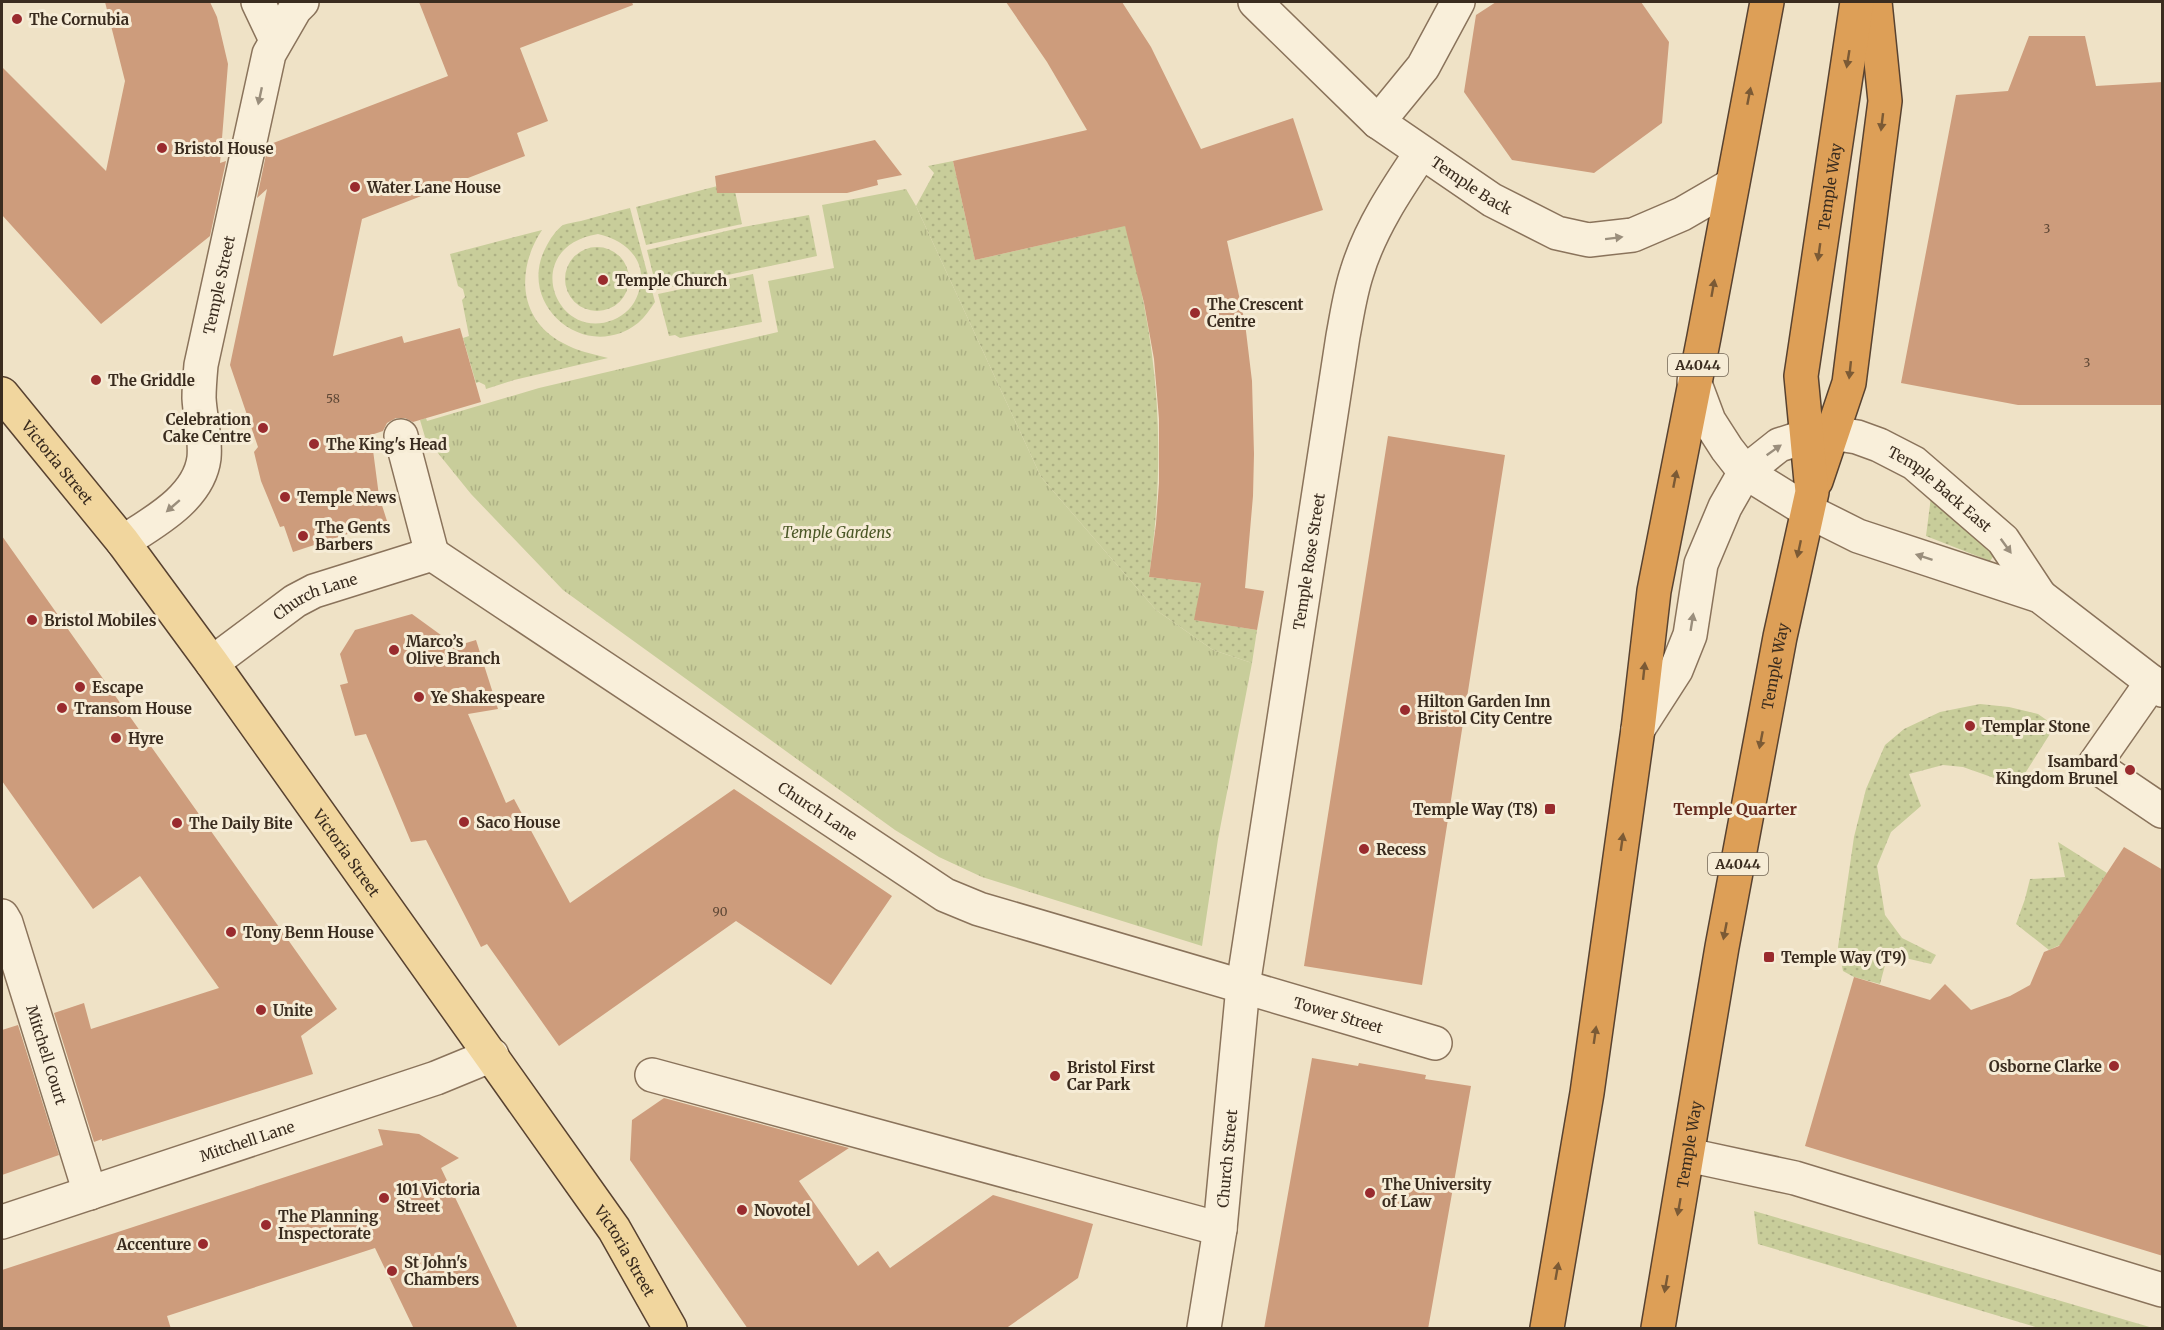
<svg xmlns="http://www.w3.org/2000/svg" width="2164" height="1330" viewBox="0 0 2164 1330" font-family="Merriweather,serif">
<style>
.grass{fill:url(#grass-dots);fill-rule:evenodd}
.park{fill:url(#park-tufts)}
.building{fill:#cd9c7c}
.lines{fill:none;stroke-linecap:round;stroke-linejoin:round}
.minor-casing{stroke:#8a735b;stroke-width:36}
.major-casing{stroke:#584230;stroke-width:36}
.highway-casing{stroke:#584230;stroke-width:36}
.minor{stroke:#f9efda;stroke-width:33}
.major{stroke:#f1d69e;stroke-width:33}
.highway{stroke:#dd9f57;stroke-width:33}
.oneway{fill:#7b5a35}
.oneway2{fill:#9a8e7c}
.poi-dot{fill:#992b2e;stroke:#f6ecd6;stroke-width:2}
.labels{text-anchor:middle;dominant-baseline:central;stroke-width:6;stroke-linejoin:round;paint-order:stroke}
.number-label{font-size:12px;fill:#5f4836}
.shield{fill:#f6ecd6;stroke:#726656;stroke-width:1.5}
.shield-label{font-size:14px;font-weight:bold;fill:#3a2c1f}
.poi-label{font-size:15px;font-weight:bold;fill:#3a2c1f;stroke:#f6ecd6;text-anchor:start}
.street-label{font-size:15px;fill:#3a2c1f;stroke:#f6ecd6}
.park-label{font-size:15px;font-style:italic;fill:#4b5726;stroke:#f6ecd6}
.neighbourhood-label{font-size:16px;font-weight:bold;fill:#672c1f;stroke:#f6ecd6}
</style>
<defs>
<pattern id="grass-dots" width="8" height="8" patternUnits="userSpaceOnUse" patternTransform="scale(1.5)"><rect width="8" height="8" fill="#c8cd9a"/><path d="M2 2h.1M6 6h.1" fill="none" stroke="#adb084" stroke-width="1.8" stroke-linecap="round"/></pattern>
<pattern id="park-tufts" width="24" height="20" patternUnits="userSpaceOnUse" patternTransform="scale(1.5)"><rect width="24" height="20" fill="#c8cd9a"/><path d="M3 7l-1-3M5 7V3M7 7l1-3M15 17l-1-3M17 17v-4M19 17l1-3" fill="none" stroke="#adb084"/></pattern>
</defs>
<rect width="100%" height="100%" fill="#efe2c6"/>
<path class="grass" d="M953 161 975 260 1115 228 1124 221C1159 346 1167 448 1149 577L1201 583 1195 620 1257 630 1252 663 1213 650 1156 610 1041 477 916 206 934 173 928 166Z
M733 182 742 224 646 245 636 207Z
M630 208 655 302C650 309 645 317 638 323 586 364 515 305 546 247 550 239 556 230 563 225 568 223 576 222 581 221 598 216 614 212 630 208ZM598 234C627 240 650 263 638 294 634 306 625 315 613 320 555 343 519 247 598 234Z
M809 215 817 256 657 290 647 250 743 227Z
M542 230C516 269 518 320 563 343 577 351 592 354 608 358L514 380 486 389 485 385 479 382 476 383 463 338 469 336 462 300 465 297 463 289 458 286 450 254Z
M565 279a32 32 0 1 1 64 0a32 32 0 1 1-64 0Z
M753 274 762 322 680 338 675 335 669 336 658 294Z
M1931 497 1995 554 1990 561 1926 536Z
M1980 704 2009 707 2038 714 2055 726 2017 786 1963 767 1943 765 1909 774 1921 806 1891 832 1877 866 1885 915 1902 938 1936 955 1931 964 1888 954 1880 984 1854 977 1843 971 1838 947 1854 837 1866 789 1885 745 1904 729 1940 712Z
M2058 842 2107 873 2060 945 2049 950 2016 924 2025 899 2030 879 2065 877Z
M1754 1211 2153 1328H2039L1758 1244Z"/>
<path class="park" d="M906 189 916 206 1041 477 1156 610 1213 650 1252 663 1218 839 1202 946 982 877 939 857 895 830 563 590 471 494 425 437 420 420 426 418 427 421 539 388 778 332 768 281 834 268 822 205Z"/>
<path class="building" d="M105 2H210L217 17 228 64 220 163 226 161 210 236 101 324 2 215V67L106 171 125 81Z
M419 2H632L633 5 520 48 548 121 517 133 525 156 362 219 333 356 402 336 404 343 460 328 481 402 413 422 405 418H396L387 423 383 431 371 435 379 496 387 521 293 552 284 526 280 527 261 481 254 452 258 447 230 365 267 189 257 198 268 145 448 76Z
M1006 2H1122L1151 47 1201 149 1293 118 1323 210 1227 241 1245 323 1252 381 1254 454 1253 496 1245 588 1264 591 1257 630 1194 620 1201 583 1149 577 1156 524 1159 483V419L1154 359 1144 303 1125 226 975 260 953 161 1087 130 1047 62Z
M1496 2H1641L1669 42 1662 123 1594 173 1512 160 1464 92 1476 15Z
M2029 36H2085L2096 86 2163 82V405H2018L1901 383 1956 95 2008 91Z
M875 140 902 175 877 180 878 185 847 193H717L715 176Z
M1388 436 1505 455 1422 985 1304 966Z
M2 536 337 1009 301 1036 313 1074 102 1141V1139L94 1142 54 1013 84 1003 91 1029 219 988 140 876 93 909 2 781Z
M412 614 456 646 476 640 498 709 468 714 506 803 514 799 570 903 734 789 892 896 831 985 736 921 559 1046 487 944 481 947 426 840 411 842 366 734 355 736 340 685 348 683 340 654 355 630Z
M2124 847 2163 870V1256L1805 1146 1854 977 1930 1000 1945 984 1971 1010 2010 996 2030 985 2044 952 2059 946Z
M18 1025 59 1155 2 1175V1030Z
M1312 1058 1358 1066 1359 1063 1426 1075 1425 1079 1471 1086 1428 1329H1264Z
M664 1098 849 1148 799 1181 858 1266 878 1251 890 1268 993 1195 1093 1224 1078 1278 1005 1329H748L630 1160 632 1120Z
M378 1129 419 1134 459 1158 441 1168 518 1329H414L375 1248 167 1316 171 1329H2V1270L383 1145Z"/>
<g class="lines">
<defs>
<g id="minor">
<path d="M258 2 276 40"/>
<path id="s1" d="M1255 2 1378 122 1492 200 1557 233 1589 240 1633 235 1682 214 1732 185"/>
<path d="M1378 122 1423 67 1458 2"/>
<path d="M1694 381 1709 421 1727 449 1745 472 1808 511 1858 536 2040 596 2162 690"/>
<path d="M401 436 432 554"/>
<path id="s2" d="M123 542C154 522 199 498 204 458 206 437 200 418 199 398 199 387 200 376 201 365L269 54 295 9 302 2"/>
<path id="s3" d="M212 663 295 601 314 591 432 554 945 895 979 909 1435 1043"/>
<path d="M2152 682 2094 765 2162 811"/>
<path id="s4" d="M1638 729 1676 670 1690 635 1701 564 1725 507 1745 472 1779 445 1807 436 1832 433 1857 437 1879 445 1914 463 2003 540 2040 596"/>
<path id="s5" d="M2 916 6 923 90 1193"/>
<path d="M652 1075 1220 1229"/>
<path d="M1688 1155 1795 1178 2162 1290"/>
<path id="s6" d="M2 1222 436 1078 492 1055"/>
<path id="s7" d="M1204 1328 1220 1229 1243 986 1343 336C1347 315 1350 293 1357 272 1370 229 1396 190 1421 153"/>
</g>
<g id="major">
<path id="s8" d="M2 394 123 542 212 663 614 1229 670 1328"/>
</g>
<g id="highway">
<path d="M1816 481 1849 383 1874 186 1885 101 1875 2"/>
<path d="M1547 1328 1587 1093 1638 729 1654 591 1704 337 1767 2"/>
<path id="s9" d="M1658 1328 1722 947 1780 637 1812 492 1801 376 1857 2"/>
</g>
</defs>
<use href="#minor" class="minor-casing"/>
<use href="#major" class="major-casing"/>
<use href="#highway" class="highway-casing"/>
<use href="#minor" class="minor"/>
<use href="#major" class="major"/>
<use href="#highway" class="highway"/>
</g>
<defs><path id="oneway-solid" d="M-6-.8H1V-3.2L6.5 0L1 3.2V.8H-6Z" transform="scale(1.5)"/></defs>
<g class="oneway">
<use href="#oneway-solid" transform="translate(1848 59) rotate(99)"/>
<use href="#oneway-solid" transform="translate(1749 96) rotate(-79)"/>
<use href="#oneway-solid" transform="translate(1882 122) rotate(97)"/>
<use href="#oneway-solid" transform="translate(1819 252) rotate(98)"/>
<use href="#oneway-solid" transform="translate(1713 288) rotate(-80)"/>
<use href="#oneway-solid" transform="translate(1850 370) rotate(96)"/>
<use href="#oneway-solid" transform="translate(1675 479) rotate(-79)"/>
<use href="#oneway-solid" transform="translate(1799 549) rotate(102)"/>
<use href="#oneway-solid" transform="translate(1644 671) rotate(-84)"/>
<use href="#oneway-solid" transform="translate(1761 740) rotate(101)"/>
<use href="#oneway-solid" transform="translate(1622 842) rotate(-82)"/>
<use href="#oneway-solid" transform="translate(1725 931) rotate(101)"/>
<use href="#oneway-solid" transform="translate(1595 1035) rotate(-82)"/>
<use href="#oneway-solid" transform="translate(1679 1207) rotate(100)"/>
<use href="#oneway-solid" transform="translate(1557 1271) rotate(-80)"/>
<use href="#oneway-solid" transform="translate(1666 1284) rotate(100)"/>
</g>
<g class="oneway2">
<use href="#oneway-solid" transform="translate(260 96) rotate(102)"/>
<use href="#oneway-solid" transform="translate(1614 238) rotate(-7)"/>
<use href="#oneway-solid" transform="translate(1774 450) rotate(-35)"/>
<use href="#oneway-solid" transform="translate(173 506) rotate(139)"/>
<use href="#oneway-solid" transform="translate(2006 546) rotate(54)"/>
<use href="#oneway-solid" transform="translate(1924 557) rotate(-162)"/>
<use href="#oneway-solid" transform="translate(1692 622) rotate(-81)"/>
</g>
<g class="poi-dot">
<circle cx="17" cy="19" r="6"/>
<circle cx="162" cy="148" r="6"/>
<circle cx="355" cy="187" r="6"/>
<circle cx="603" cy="280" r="6"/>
<circle cx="1195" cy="313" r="6"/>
<circle cx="96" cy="380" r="6"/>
<circle cx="263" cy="428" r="6"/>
<circle cx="314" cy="444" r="6"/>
<circle cx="285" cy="497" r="6"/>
<circle cx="303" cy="536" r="6"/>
<circle cx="32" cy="620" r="6"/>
<circle cx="394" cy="650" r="6"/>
<circle cx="80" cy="687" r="6"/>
<circle cx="419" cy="697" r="6"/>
<circle cx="62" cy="708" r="6"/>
<circle cx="1405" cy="710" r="6"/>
<circle cx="1970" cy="726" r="6"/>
<circle cx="116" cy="738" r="6"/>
<circle cx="2130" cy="770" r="6"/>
<rect x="1544" y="803" width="12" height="12" rx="3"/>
<circle cx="464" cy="822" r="6"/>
<circle cx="177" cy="823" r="6"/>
<circle cx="1364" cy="849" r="6"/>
<circle cx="231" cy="932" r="6"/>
<rect x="1763" y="951" width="12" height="12" rx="3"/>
<circle cx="261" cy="1010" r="6"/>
<circle cx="2114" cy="1066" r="6"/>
<circle cx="1055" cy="1076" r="6"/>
<circle cx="1370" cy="1193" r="6"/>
<circle cx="384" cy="1198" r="6"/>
<circle cx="742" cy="1210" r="6"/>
<circle cx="266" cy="1225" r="6"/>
<circle cx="203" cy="1244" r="6"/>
<circle cx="392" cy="1271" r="6"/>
</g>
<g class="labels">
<g class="number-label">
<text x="2047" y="228">3</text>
<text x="2087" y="362">3</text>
<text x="333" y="398">58</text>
<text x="720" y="911">90</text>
</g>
<g class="shield">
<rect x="1668" y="354" width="60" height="22" rx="4.5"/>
<rect x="1708" y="853" width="60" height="22" rx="4.5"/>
</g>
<g class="shield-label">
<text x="1698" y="365">A4044</text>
<text x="1738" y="864">A4044</text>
</g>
<g class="poi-label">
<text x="29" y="19">The Cornubia</text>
<text x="174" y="148">Bristol House</text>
<text x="367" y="187">Water Lane House</text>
<text x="615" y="280">Temple Church</text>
<text x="1207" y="304">The Crescent<tspan x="1207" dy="17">Centre</tspan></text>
<text x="108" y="380">The Griddle</text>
<text x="251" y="419" text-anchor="end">Celebration<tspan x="251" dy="17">Cake Centre</tspan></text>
<text x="326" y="444">The King's Head</text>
<text x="297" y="497">Temple News</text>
<text x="315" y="527">The Gents<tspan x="315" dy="17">Barbers</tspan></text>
<text x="44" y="620">Bristol Mobiles</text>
<text x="406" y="641">Marco’s<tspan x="406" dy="17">Olive Branch</tspan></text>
<text x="92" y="687">Escape</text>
<text x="431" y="697">Ye Shakespeare</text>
<text x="1417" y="701">Hilton Garden Inn<tspan x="1417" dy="17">Bristol City Centre</tspan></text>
<text x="74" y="708">Transom House</text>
<text x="1982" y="726">Templar Stone</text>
<text x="128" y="738">Hyre</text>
<text x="2118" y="761" text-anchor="end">Isambard<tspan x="2118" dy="17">Kingdom Brunel</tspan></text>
<text x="1538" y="809" text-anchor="end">Temple Way (T8)</text>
<text x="476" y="822">Saco House</text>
<text x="189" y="823">The Daily Bite</text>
<text x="1376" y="849">Recess</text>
<text x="243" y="932">Tony Benn House</text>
<text x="1781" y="957">Temple Way (T9)</text>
<text x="273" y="1010">Unite</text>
<text x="2102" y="1066" text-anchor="end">Osborne Clarke</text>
<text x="1067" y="1067">Bristol First<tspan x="1067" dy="17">Car Park</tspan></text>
<text x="1382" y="1184">The University<tspan x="1382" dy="17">of Law</tspan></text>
<text x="396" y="1189">101 Victoria<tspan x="396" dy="17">Street</tspan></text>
<text x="754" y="1210">Novotel</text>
<text x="278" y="1216">The Planning<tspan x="278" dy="17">Inspectorate</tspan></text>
<text x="191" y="1244" text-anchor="end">Accenture</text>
<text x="404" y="1262">St John's<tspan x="404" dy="17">Chambers</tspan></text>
</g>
<g class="street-label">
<text stroke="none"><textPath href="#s1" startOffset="285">Temple Back</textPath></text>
<text stroke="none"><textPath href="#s9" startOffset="1158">Temple Way</textPath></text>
<text stroke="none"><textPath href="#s2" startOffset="296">Temple Street</textPath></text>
<text stroke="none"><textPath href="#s8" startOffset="88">Victoria Street</textPath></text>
<text stroke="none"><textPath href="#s4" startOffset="504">Temple Back East</textPath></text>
<text stroke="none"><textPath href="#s7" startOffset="774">Temple Rose Street</textPath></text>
<text stroke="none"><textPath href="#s3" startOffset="124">Church Lane</textPath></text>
<text stroke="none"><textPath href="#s9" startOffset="672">Temple Way</textPath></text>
<text stroke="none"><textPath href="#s3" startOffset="712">Church Lane</textPath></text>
<text stroke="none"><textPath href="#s8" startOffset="574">Victoria Street</textPath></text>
<text stroke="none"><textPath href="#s3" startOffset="1276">Tower Street</textPath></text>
<text stroke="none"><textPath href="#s5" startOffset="146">Mitchell Court</textPath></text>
<text stroke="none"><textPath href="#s6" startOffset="258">Mitchell Lane</textPath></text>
<text stroke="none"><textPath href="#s9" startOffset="186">Temple Way</textPath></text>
<text stroke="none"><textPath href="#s7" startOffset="171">Church Street</textPath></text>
<text stroke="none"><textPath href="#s8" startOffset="1060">Victoria Street</textPath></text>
</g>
<g class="park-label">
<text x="837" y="532">Temple Gardens</text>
</g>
<g class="neighbourhood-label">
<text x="1735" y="809">Temple Quarter</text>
</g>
</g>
<rect width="2164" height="1330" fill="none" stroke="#3a2c1f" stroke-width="6"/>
</svg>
